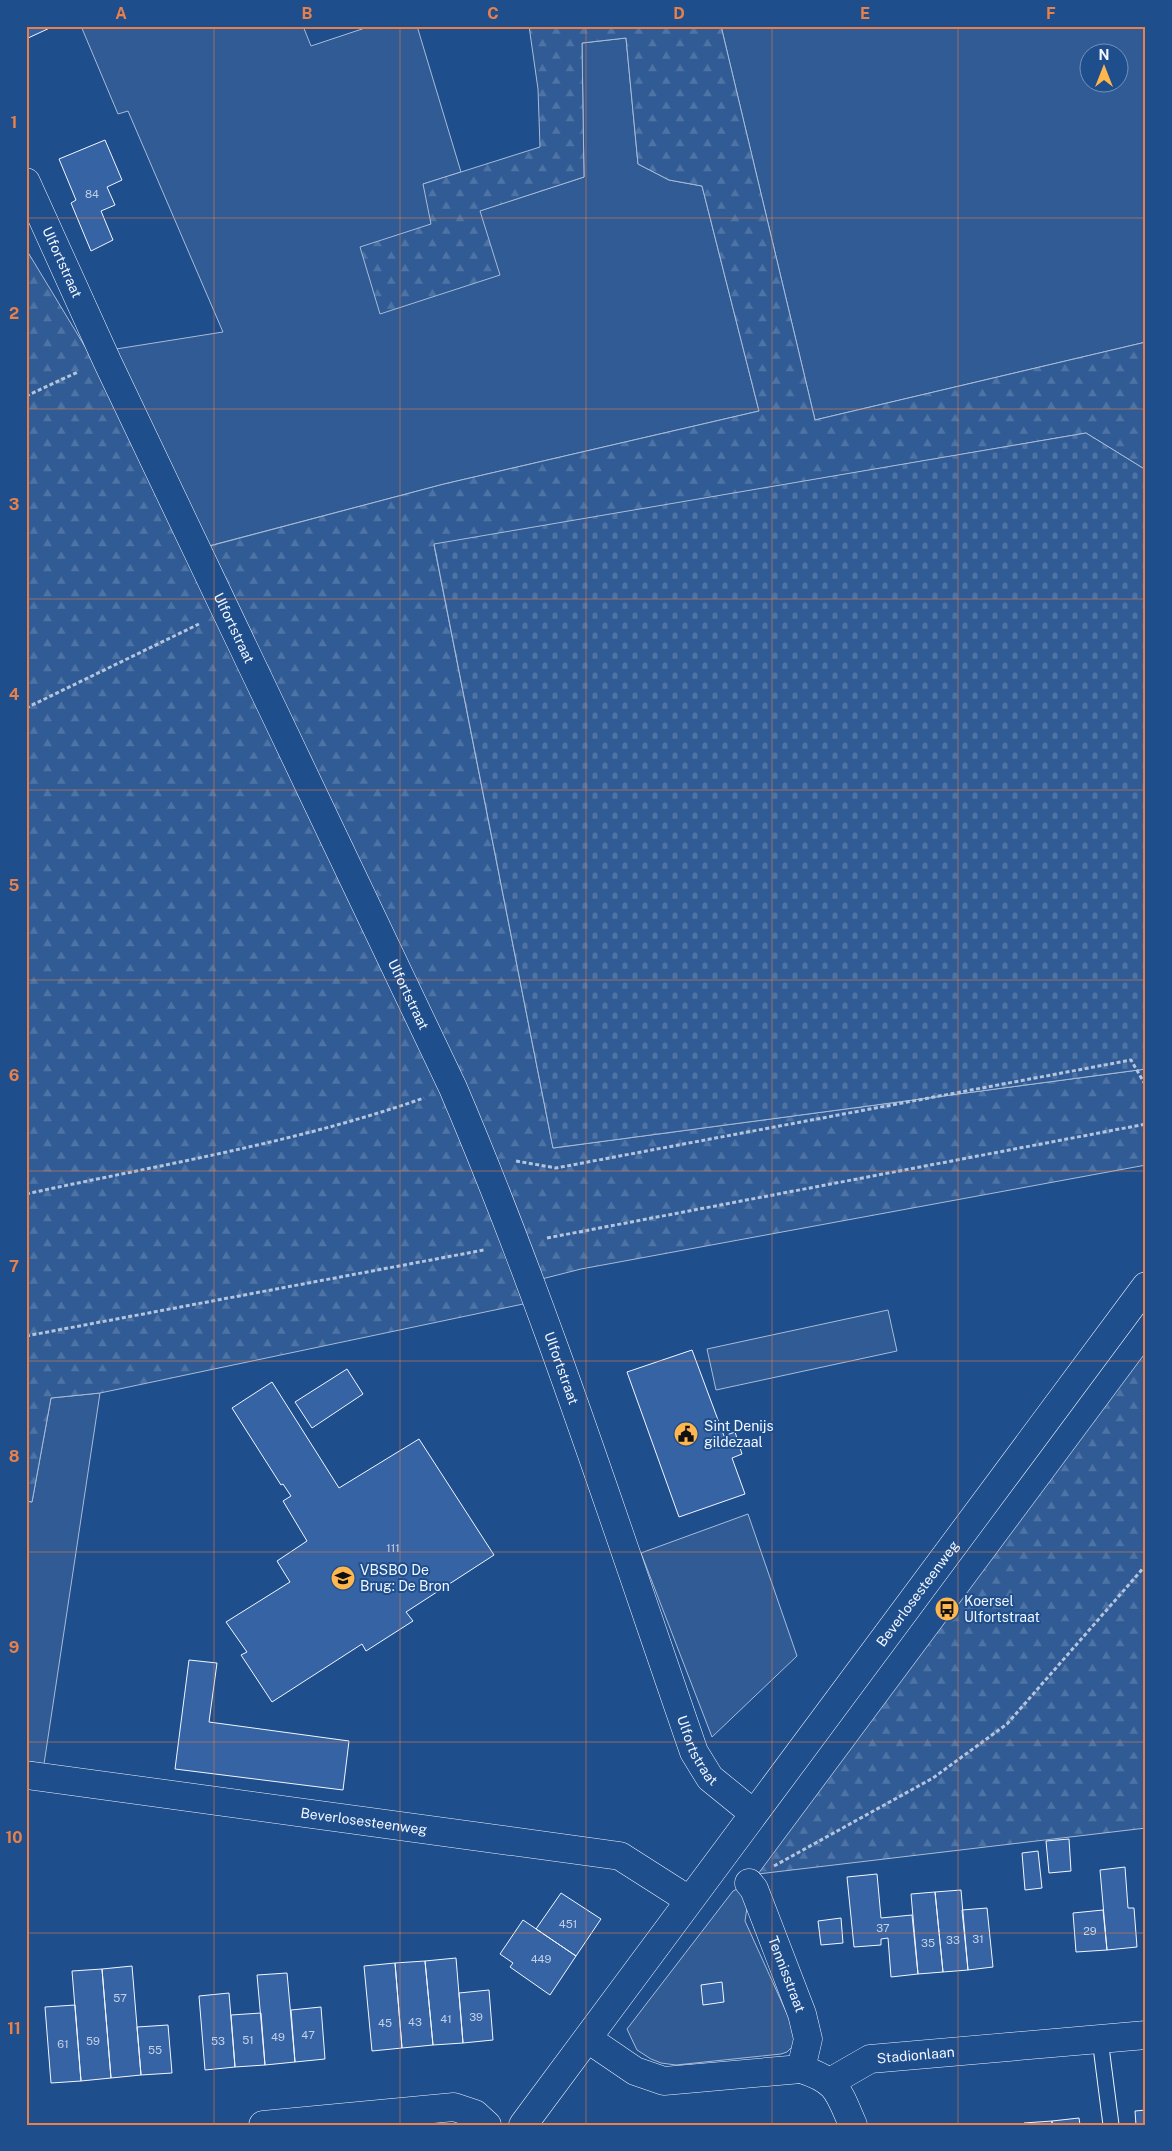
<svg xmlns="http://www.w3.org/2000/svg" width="1172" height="2151" viewBox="0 0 1172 2151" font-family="'Public Sans',sans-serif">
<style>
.built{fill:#305b95;stroke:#a8bbd7;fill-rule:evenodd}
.forest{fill:url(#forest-firs);stroke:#a8bbd7}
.cemetery{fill:url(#cemetery-stones);stroke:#a8bbd7}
.building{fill:#3563a3;stroke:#f2f6ff}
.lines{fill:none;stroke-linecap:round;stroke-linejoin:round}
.lane-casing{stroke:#f2f6ff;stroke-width:17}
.street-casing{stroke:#f2f6ff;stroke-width:29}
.secondary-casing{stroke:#f2f6ff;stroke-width:29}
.path{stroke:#b3c4dc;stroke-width:3;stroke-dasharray:4 2.5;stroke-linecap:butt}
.lane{stroke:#1f4e8c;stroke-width:15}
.street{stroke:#1f4e8c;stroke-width:28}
.secondary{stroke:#1f4e8c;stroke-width:28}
.grid{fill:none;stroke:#ea8049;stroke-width:1;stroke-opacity:0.55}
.labels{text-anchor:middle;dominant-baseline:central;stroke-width:4;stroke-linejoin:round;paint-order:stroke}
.number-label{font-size:11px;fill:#c3d1e8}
.street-label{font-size:14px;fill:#f2f6ff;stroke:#1f4e8c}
.poi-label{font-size:14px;fill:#f2f6ff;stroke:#1f4e8c;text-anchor:start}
.neatline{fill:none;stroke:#ea8049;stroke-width:2}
.grid-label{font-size:16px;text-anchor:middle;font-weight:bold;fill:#ea8049}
</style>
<defs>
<pattern id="forest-firs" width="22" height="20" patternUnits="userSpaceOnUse" patternTransform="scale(1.25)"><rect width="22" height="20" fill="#305b95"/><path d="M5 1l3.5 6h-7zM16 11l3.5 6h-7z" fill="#4e73a5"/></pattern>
<pattern id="cemetery-stones" width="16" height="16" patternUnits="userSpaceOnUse" patternTransform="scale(1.25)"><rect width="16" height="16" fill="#305b95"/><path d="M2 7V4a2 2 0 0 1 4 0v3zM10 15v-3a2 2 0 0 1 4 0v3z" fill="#4e73a5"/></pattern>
</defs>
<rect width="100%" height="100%" fill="#1f4e8c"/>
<path class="built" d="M81 26H303L311 46 371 26H417L461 172 423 184 479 211 584 177 582 43 626 38 638 164 669 180 702 186 759 411 444 484 205 547 116 349 223 332 128 111 118 114Z
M721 26H1146V342L815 420ZM1090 52H1120V82H1090Z
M888 1310 897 1351 716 1390 707 1349Z
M100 1393 44 1764 26 1761V1501L32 1502 51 1398Z
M748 1514 797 1656 712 1737 641 1553Z
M741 1887 749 1894 745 1921 793 2027 795 2033 793 2046 787 2052 781 2054 676 2065 661 2063 651 2059 637 2050 627 2029 733 1891Z"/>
<path class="forest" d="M529 26H721L815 420 1146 342V470L1086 433 434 545 553 1148 1146 1069V1165L581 1269 522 1284 528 1303 100 1393 51 1398 32 1502 26 1501V249L206 547 444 484 759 411 702 186 669 180 638 164 626 38 582 43 584 177 480 211 500 275 380 314 360 247 431 224 423 184 540 147 538 89Z
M1146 1352V1828L758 1874Z"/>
<path class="cemetery" d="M1086 433 1146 470V1069L553 1148 434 544Z"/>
<path class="building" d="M26 26H54L26 39Z
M105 140 122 180 107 187 115 205 101 211 113 240 91 251 71 203 76 200 59 159Z
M692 1350 724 1436 735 1432 742 1454 732 1458 745 1494 679 1517 627 1372Z
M347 1369 363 1394 312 1428 295 1402Z
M272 1382 339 1488 419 1439 494 1555 406 1612 413 1621 366 1651 362 1644 272 1702 241 1655 247 1652 226 1622 290 1582 277 1561 307 1541 283 1501 291 1496 283 1484 281 1485 232 1408Z
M189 1660 217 1663 209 1722 349 1741 343 1790 175 1769Z
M1069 1839 1071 1871 1049 1873 1046 1841Z
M1038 1851 1042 1888 1025 1890 1022 1853Z
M1125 1867 1128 1908H1134L1137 1947 1107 1950 1100 1870Z
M877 1874 881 1918 912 1915 918 1974 891 1977 888 1938 881 1939V1945L854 1947 847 1877Z
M961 1890 968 1970 943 1972 935 1892Z
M935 1892 943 1972 918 1974 911 1894Z
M561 1893 601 1919 576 1956 536 1929Z
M987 1908 993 1967 968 1970 962 1910Z
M1103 1910 1107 1950 1076 1952 1073 1913Z
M841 1918 843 1943 821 1945 818 1921Z
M523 1920 576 1956 550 1995 510 1967 513 1963 500 1954Z
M456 1958 463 2043 433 2045 425 1961Z
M425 1961 433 2045 402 2048 395 1963Z
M395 1963 402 2048 372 2051 364 1966Z
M132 1966 141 2075 111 2078 102 1969Z
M102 1969 111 2078 81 2081 72 1971Z
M287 1973 295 2062 265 2065 257 1975Z
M722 1982 724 2002 703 2005 701 1985Z
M489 1990 493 2040 463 2043 459 1993Z
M229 1993 235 2067 205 2070 199 1996Z
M75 2005 81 2081 51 2083 45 2007Z
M321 2007 325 2059 295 2062 291 2010Z
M261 2013 265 2065 235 2067 231 2015Z
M168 2025 172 2073 141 2075 137 2027Z
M1146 2110V2125H1136L1135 2111Z
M1079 2118 1080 2125H1052V2121Z
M1052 2121V2125H1024V2123Z"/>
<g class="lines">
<defs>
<path id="lane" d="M1100 2039 1111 2125"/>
<g id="street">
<path id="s1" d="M26 182 107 361 453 1088C545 1304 617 1530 694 1752L710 1778 753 1813"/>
<path id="s2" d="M26 1775 620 1856 689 1900"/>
<path id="s3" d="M749 1883 754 1889 802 2014 808 2039 801 2069"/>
<path d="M588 2039 635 2071 664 2081 801 2069C838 2081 838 2091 853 2125"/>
<path id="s4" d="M830 2082 870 2059 1146 2035"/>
<path d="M263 2125 454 2107 475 2114 487 2125"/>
</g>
<g id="secondary">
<path id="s5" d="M523 2125 1146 1286"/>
</g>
</defs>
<use href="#lane" class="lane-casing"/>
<use href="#street" class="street-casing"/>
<use href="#secondary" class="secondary-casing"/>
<path class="path" d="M26 396 78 372
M26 708 199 624
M516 1161 556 1168 1131 1060 1146 1086
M26 1194C159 1165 295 1143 424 1098
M547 1238 1146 1124
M26 1336 484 1250
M774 1866 933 1778 1007 1724 1146 1565"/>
<use href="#lane" class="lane"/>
<use href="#street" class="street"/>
<use href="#secondary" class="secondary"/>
</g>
<path class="grid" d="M214 26V2125M400 26V2125M586 26V2125M772 26V2125M958 26V2125M26 218H1146M26 409H1146M26 599H1146M26 790H1146M26 980H1146M26 1171H1146M26 1361H1146M26 1552H1146M26 1742H1146M26 1933H1146"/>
<defs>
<symbol id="civic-disc" viewBox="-11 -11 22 22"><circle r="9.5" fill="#ffb74d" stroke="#1f4e8c"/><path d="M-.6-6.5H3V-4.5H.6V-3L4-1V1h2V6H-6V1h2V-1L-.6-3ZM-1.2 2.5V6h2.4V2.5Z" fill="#111"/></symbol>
<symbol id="school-disc" viewBox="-11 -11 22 22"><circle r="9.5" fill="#ffb74d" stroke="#1f4e8c"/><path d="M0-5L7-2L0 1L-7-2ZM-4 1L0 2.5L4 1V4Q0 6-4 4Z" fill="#111"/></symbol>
<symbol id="bus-disc" viewBox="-11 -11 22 22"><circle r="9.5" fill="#ffb74d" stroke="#1f4e8c"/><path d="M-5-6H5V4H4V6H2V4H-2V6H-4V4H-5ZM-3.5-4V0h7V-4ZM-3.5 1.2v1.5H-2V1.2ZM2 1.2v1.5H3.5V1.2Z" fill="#111"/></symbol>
</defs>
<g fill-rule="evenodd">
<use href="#civic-disc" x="672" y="1420" width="28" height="28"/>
<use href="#school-disc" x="329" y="1564" width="28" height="28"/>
<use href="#bus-disc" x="933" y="1595" width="28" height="28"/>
</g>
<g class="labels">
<g class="number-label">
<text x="92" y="194">84</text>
<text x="393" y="1548">111</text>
<text x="568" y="1924">451</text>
<text x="883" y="1928">37</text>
<text x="1090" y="1931">29</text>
<text x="978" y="1939">31</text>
<text x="953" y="1940">33</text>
<text x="928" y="1943">35</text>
<text x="541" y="1959">449</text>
<text x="120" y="1998">57</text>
<text x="476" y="2017">39</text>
<text x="446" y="2019">41</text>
<text x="415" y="2022">43</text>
<text x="385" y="2023">45</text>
<text x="308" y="2035">47</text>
<text x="278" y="2037">49</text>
<text x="248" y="2040">51</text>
<text x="93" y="2041">59</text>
<text x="218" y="2041">53</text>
<text x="63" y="2044">61</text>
<text x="155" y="2050">55</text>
</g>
<g class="street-label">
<text stroke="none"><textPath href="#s1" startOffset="88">Ulfortstraat</textPath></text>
<text stroke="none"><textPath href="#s1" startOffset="492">Ulfortstraat</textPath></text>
<text stroke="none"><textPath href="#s1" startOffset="898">Ulfortstraat</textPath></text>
<text stroke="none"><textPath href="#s1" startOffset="1302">Ulfortstraat</textPath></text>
<text stroke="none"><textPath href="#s5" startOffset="662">Beverlosesteenweg</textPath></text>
<text stroke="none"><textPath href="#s1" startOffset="1708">Ulfortstraat</textPath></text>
<text stroke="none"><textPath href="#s2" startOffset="341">Beverlosesteenweg</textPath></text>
<text stroke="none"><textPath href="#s3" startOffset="99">Tennisstraat</textPath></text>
<text stroke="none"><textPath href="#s4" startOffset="92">Stadionlaan</textPath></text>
</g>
<g class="poi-label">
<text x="704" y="1426">Sint Denijs<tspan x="704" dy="16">gildezaal</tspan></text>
<text x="360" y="1570">VBSBO De<tspan x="360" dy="16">Brug: De Bron</tspan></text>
<text x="964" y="1601">Koersel<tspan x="964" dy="16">Ulfortstraat</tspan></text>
</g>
</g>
<rect width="1172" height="2151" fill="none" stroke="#1f4e8c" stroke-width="55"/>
<g transform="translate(1104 68)"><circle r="24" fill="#1f4e8c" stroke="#7391ba"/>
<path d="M0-4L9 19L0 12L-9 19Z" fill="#ffb74d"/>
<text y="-8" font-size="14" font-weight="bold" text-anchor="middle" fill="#f2f6ff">N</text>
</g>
<rect x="28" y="28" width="1116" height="2096" class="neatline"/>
<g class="grid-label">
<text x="121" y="19">A</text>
<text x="307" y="19">B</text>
<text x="493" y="19">C</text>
<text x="679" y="19">D</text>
<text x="865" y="19">E</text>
<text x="1051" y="19">F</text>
<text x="14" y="128">1</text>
<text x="14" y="319">2</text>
<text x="14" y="510">3</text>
<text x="14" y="700">4</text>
<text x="14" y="891">5</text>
<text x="14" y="1081">6</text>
<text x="14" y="1272">7</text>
<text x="14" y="1462">8</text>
<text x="14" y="1653">9</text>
<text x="14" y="1843">10</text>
<text x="14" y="2034">11</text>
</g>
</svg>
